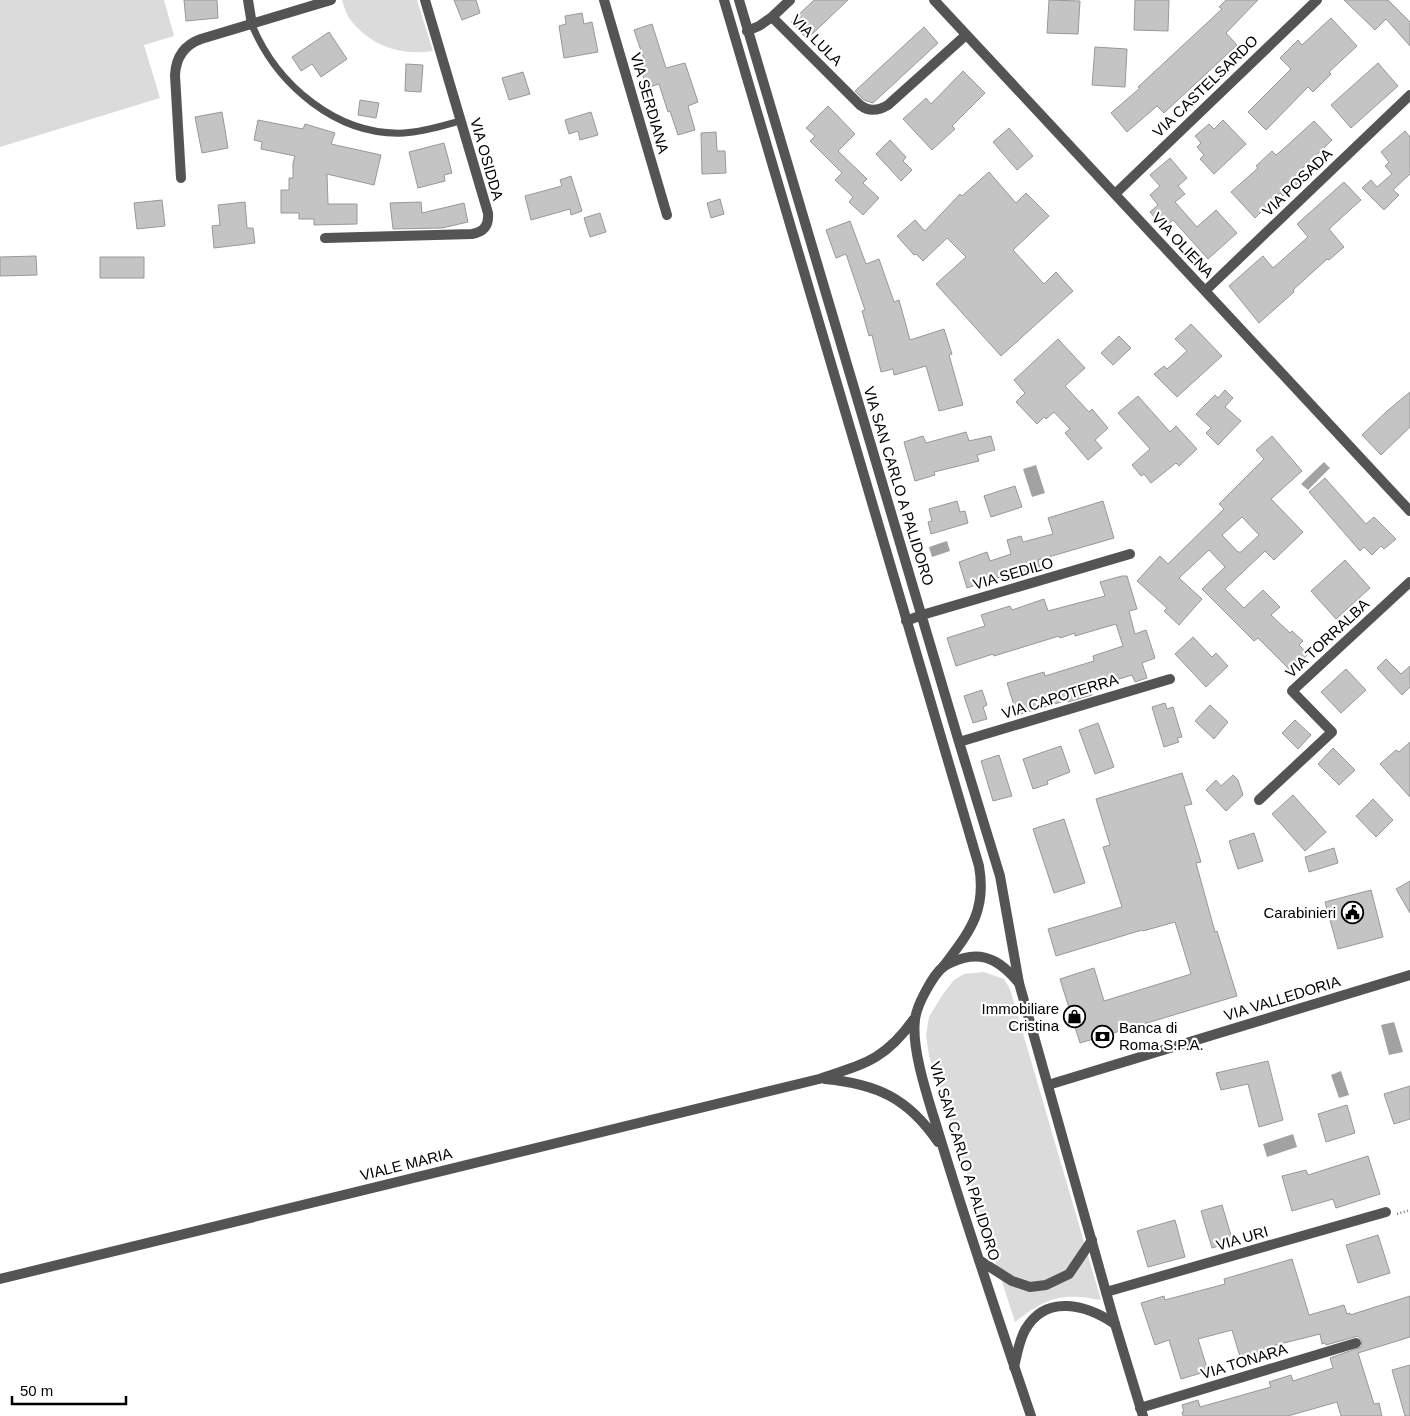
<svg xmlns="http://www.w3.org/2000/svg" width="1410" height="1416" viewBox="0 0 1410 1416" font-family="Helvetica,sans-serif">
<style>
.green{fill:#dbdbdb}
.water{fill:#a2a2a2}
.building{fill:#c4c4c4;stroke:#989898;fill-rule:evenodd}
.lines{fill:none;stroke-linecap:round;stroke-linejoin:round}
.path{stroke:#767676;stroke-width:2.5;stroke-dasharray:1 2.5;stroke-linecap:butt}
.service{stroke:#545454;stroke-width:7}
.minor{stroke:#545454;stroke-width:10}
.tertiary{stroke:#545454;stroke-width:10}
.labels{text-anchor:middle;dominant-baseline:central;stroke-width:4.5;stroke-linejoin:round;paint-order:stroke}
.street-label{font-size:15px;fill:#000;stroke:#fff}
.poi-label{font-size:15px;fill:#000;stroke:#fff;text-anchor:end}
</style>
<rect width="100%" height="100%" fill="#fff"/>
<path class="green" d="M0 0H164L174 36 144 45 160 98 0 147Z
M342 0H417L433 51C400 56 370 46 349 18 346 13 344 6 342 0Z
M984 972 1004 979 1010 989 1101 1300C1061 1292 1046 1298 1015 1322L929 1056 926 1035 929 1017 943 994 954 980 964 974Z"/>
<path class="water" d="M1324 462 1330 468 1308 490 1301 484Z
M1036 465 1045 493 1032 497 1023 469Z
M947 541 950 551 932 557 929 547Z
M1394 1022 1403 1052 1389 1055 1381 1025Z
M1341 1071 1349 1095 1339 1098 1331 1075Z
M1293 1134 1297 1147 1267 1157 1263 1144Z"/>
<path class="building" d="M184 0H217L218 18 186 21Z
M454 0H476L480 13 462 20Z
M814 0H848L807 39 791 22Z
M1049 0 1080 1 1078 34 1047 33Z
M1135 0H1169L1168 31 1134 30Z
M1226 0H1258L1226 33 1237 45 1164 113 1157 106 1127 132 1111 113 1140 88 1138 87 1222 9 1219 7Z
M1344 0H1388L1410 22V46L1386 19 1375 30Z
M582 13 584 24 592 22 598 52 564 58 559 26 566 24 565 16Z
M1331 18 1357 46 1329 72 1331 74 1313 92 1308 87 1266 130 1248 112 1291 69 1280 58 1298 40 1302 45Z
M652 24 666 68 685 63 698 102 688 106 695 130 678 135 670 111 668 112 659 84 647 88 640 67 646 65 634 30Z
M924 27 938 43 873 103 864 100 855 91Z
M329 32 347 59 321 77 312 64 301 71 292 57Z
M1095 47 1127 49 1125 87 1092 85Z
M1378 63 1398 86 1351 128 1331 105Z
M406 64 423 65 421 92 405 91Z
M963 71 985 93 952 126 955 129 932 150 903 119 926 98 931 104Z
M523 72 530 94 509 100 502 78Z
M360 100 379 103 376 118 358 115Z
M828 106 855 134 838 151 867 179 863 183 879 198 863 215 849 202 853 197 835 180 842 173 810 141 815 136 806 128Z
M222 112 228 148 202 153 195 117Z
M591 112 598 135 580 140 578 131 569 134 565 120Z
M258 120 303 129 305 124 335 133 331 144 381 155 374 185 327 174 328 204H357V224L314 225V219H299V213H281V190H289V178H293V163L295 156 261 149 262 142 254 140Z
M1223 120 1246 144 1214 174 1200 159 1204 155 1197 147 1201 143 1195 136 1209 124 1214 129Z
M1314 121 1332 140 1299 172 1304 178 1283 196 1280 193 1255 218 1231 192 1258 168 1256 166 1272 151 1276 155 1281 151Z
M1009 128 1033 156 1017 170 993 142Z
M1405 131 1410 137V174L1393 190 1399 195 1384 210 1362 188 1371 180 1377 187 1392 174 1385 166 1389 162 1381 152Z
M716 132 717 151H725L726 173 702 174 701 133Z
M890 140 906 157 903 161 912 170 901 181 876 154Z
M444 143 452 173 444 175 445 181 418 188 409 152Z
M1170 158 1187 178 1178 186 1185 194 1175 202 1197 227 1216 210 1237 233 1208 259 1173 220 1163 228 1150 212 1158 205 1150 195 1160 186 1150 175Z
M989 172 1016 203 1026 193 1049 216 1013 250 1044 284 1056 272 1073 291 1001 356 936 284 966 257 947 238 923 261 916 254 914 255 897 236 915 220 925 231 960 194 962 196Z
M571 176 582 211 571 215 570 209 531 220 525 196 562 186 560 180Z
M1344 182 1361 200 1329 229 1344 247 1329 260 1327 259 1293 290 1294 292 1259 323 1229 286 1263 256 1273 268 1308 237 1297 224Z
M720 199 724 214 711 218 707 203Z
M162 200 165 226 137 229 134 203Z
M245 202 247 228H253L255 243 214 248 212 226 220 225 218 205Z
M421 202 422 213 464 203 468 222 442 228 393 229 390 203Z
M600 213 606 232 590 237 584 218Z
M850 221 866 264 879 259 894 302 899 300 910 340 944 329 952 354 949 355 963 405 939 411 926 366 894 375 893 369 881 372 872 335 869 336 862 311 865 310 846 254 836 258 826 230Z
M36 256 37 275 0 276V257Z
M100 257H144V278H100Z
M1191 324 1222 356 1177 397 1154 374 1164 366 1167 369 1187 351 1175 339Z
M1119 336 1131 348 1113 365 1101 353Z
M1058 339 1085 368 1065 386 1089 412 1092 409 1108 428 1095 440 1102 448 1088 460 1065 433 1070 429 1054 412 1046 419 1044 417 1037 424 1016 402 1025 393 1014 380Z
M1225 390 1233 398 1225 407 1241 421 1218 445 1206 433 1211 428 1196 414 1215 395 1218 398Z
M1410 392V427L1381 455 1362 435 1387 411Z
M1138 396 1170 432 1176 426 1197 449 1179 466 1176 463 1151 483 1144 474 1141 476 1132 465 1150 449 1118 413Z
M966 432 969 441 991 436 995 450 977 455 979 461 934 472 935 475 915 481 904 442 923 436 926 443Z
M1272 436 1302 471 1271 499 1303 532 1274 560 1265 551 1225 589 1244 608 1263 590 1280 607 1271 615 1290 633 1292 631 1303 641 1299 645 1308 654 1291 671 1258 638 1254 641 1202 589 1225 567 1209 550 1179 578 1202 599 1179 625 1164 611 1167 608 1137 581 1160 556 1168 564 1224 509 1219 504 1264 459 1256 450ZM1242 517 1259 535 1241 552H1238L1222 535Z
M1325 478 1366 524 1374 517 1396 539 1384 549 1381 546 1372 555 1364 547 1360 551 1309 492Z
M1015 486 1022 507 991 517 984 496Z
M957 501 960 512 965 511 968 523 931 534 928 522 932 521 929 509Z
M1103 501 1114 538 1038 560 1040 569 1012 577V573L967 588 959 562 987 552 990 561 1011 554 1007 540 1021 536 1023 542 1053 534 1048 518Z
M1345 560 1370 588 1336 619 1311 591Z
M1122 576H1127L1137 609 1129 611 1135 634 1146 630 1155 658 1142 663 1147 678 1135 682 1132 675 1090 688 1092 695 1068 702V700L1017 715 1007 683 1044 672 1045 676 1094 661 1093 656 1123 646 1116 624 1075 636V633L1060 638 1059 636 994 656 993 654 956 666 947 638 985 626 981 615 1010 606 1012 610 1044 599 1048 611 1105 596 1100 582Z
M1193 637 1212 657 1216 653 1228 666 1206 687 1175 654Z
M1386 659 1401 674 1410 666V687L1402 695 1377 668Z
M1346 669 1366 690 1341 713 1321 692Z
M982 690 987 705 983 707 987 719 973 723 964 696Z
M1165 703 1167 709 1173 707 1182 737 1177 738 1179 742 1164 747 1152 707Z
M1210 705 1228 722 1214 739 1195 721Z
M1295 720 1311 735 1298 749 1282 733Z
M1098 723 1114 767 1095 774 1079 730Z
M1410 742V797L1380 764 1396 750 1399 752Z
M1061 746 1070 772 1047 781 1048 784 1033 789 1023 759Z
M1333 748 1355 770 1339 785 1318 764Z
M999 755 1012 796 993 801 981 761Z
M1182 773 1192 804 1184 806 1201 862 1196 863 1215 932 1217 931 1237 996 1080 1043 1060 979 1094 968 1104 1001 1191 974 1175 922 1143 931 1142 930 1056 956 1048 929 1122 907 1103 847 1110 845 1096 799Z
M1233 775 1238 780 1243 795 1226 811 1206 790 1216 780 1221 786Z
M1293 795 1326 832 1305 851 1272 814Z
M1373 799 1393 820 1376 837 1356 816Z
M1064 819 1085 883 1054 893 1033 829Z
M1254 833 1263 861 1238 869 1229 841Z
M1334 848 1338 863 1309 872 1305 857Z
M1410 881V913L1396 889Z
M1371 890 1383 937 1338 949 1325 902Z
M1268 1061 1283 1120 1259 1127 1248 1084 1221 1090 1216 1073Z
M1410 1086V1119L1394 1124 1384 1094Z
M1347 1105 1355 1133 1326 1142 1318 1114Z
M1368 1156 1380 1194 1336 1208 1333 1199 1292 1211 1282 1176 1306 1170 1308 1175Z
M1222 1205 1233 1242 1212 1248 1201 1211Z
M1175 1220 1185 1257 1148 1267 1137 1231Z
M1378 1235 1390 1273 1358 1283 1346 1245Z
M1292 1259 1309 1315 1344 1305 1347 1314 1350 1313V1315L1410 1296V1337L1358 1353 1374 1404 1379 1403 1382 1416H1341L1337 1402 1288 1416H1183L1182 1412H1184L1182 1405 1198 1400 1200 1407 1271 1387 1269 1382 1291 1375 1293 1381 1333 1368 1330 1358 1361 1347 1362 1341 1358 1336 1326 1345 1325 1343 1322 1344 1320 1334 1272 1346 1274 1351 1241 1360 1232 1330 1198 1339 1208 1371 1181 1379 1169 1340 1155 1345 1141 1303 1164 1296 1165 1300 1225 1284 1224 1279Z
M1410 1365V1416H1405L1392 1370Z"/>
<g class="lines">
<path class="path" d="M1397 1214 1410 1210"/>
<path class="service" d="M252 25C277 85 337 136 404 133 423 132 442 126 460 121"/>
<path class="minor" d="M248 0 252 25
M604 0 667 215
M724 0 979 866C987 912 969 932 943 967
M739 0 959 742 1000 876 1019 983
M790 0 772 17 860 105C869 112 878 111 888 105L966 35
M934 0 1410 511
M747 31 759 26 772 17
M181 178 175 75C176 57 184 45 201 39L331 0
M1115 194 1317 0
M325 238 472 234C484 232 489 225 488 213L425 0
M1205 291 1410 95
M906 621 922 615 1130 554
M959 742 1170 679
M1259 800 1332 732 1292 691 1410 582
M1048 1085 1410 975
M979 1260 1012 1281 1030 1287 1046 1285 1069 1274 1092 1240
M1106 1292 1386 1212
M1014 1367C1017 1354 1019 1341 1025 1330 1046 1293 1087 1305 1115 1324
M1140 1408 1356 1343"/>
<path class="tertiary" d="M825 1079C877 1084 908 1098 938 1142
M0 1279 819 1079C864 1064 885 1060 914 1019
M1031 1416C999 1321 967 1227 938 1131 929 1101 911 1050 915 1020 916 1006 933 975 943 967 949 963 957 960 964 958 988 952 1004 965 1019 983L1115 1324 1143 1416"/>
</g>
<defs>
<symbol id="civic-ring" viewBox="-11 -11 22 22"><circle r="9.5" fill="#fff" stroke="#000" stroke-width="1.5"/><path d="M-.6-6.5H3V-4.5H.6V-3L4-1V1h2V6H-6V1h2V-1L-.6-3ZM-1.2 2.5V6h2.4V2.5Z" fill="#000"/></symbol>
<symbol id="shop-ring" viewBox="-11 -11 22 22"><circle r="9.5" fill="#fff" stroke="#000" stroke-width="1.5"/><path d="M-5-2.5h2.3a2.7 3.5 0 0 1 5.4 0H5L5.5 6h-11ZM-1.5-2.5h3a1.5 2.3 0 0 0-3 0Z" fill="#000"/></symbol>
<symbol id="bank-ring" viewBox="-11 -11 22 22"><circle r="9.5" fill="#fff" stroke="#000" stroke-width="1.5"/><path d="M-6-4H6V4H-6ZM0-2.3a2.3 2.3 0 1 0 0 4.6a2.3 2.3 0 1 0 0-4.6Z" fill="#000"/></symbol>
</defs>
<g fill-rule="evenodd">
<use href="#civic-ring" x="1340" y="900" width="25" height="25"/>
<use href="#shop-ring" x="1062" y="1004" width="25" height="25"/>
<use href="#bank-ring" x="1090" y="1024" width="25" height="25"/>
</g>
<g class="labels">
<g class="street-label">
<text transform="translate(817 40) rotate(45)">VIA LULA</text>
<text transform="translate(1205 86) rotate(-44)">VIA CASTELSARDO</text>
<text transform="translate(650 103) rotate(74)">VIA SERDIANA</text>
<text transform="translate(487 159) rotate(74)">VIA OSIDDA</text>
<text transform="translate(1297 182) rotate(-44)">VIA POSADA</text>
<text transform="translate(1183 245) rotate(47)">VIA OLIENA</text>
<text transform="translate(899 486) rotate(73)">VIA SAN CARLO A PALIDORO</text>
<text transform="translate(1013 573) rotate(-16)">VIA SEDILO</text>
<text transform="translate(1327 638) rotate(-43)">VIA TORRALBA</text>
<text transform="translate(1060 696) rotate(-17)">VIA CAPOTERRA</text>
<text transform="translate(1282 998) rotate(-17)">VIA VALLEDORIA</text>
<text transform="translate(965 1161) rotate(73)">VIA SAN CARLO A PALIDORO</text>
<text transform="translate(406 1164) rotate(-14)">VIALE MARIA</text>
<text transform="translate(1242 1238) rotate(-16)">VIA URI</text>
<text transform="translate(1244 1361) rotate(-17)">VIA TONARA</text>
</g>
<g class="poi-label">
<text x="1336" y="912">Carabinieri</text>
<text x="1059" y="1008">Immobiliare<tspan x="1059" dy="17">Cristina</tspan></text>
<text x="1119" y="1027" text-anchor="start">Banca di<tspan x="1119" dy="17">Roma S.P.A.</tspan></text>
</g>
</g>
<path d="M12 1396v8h114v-8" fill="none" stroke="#000000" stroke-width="2.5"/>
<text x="20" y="1396" font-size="15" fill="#000000" stroke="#ffffff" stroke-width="4" paint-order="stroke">50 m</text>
</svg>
